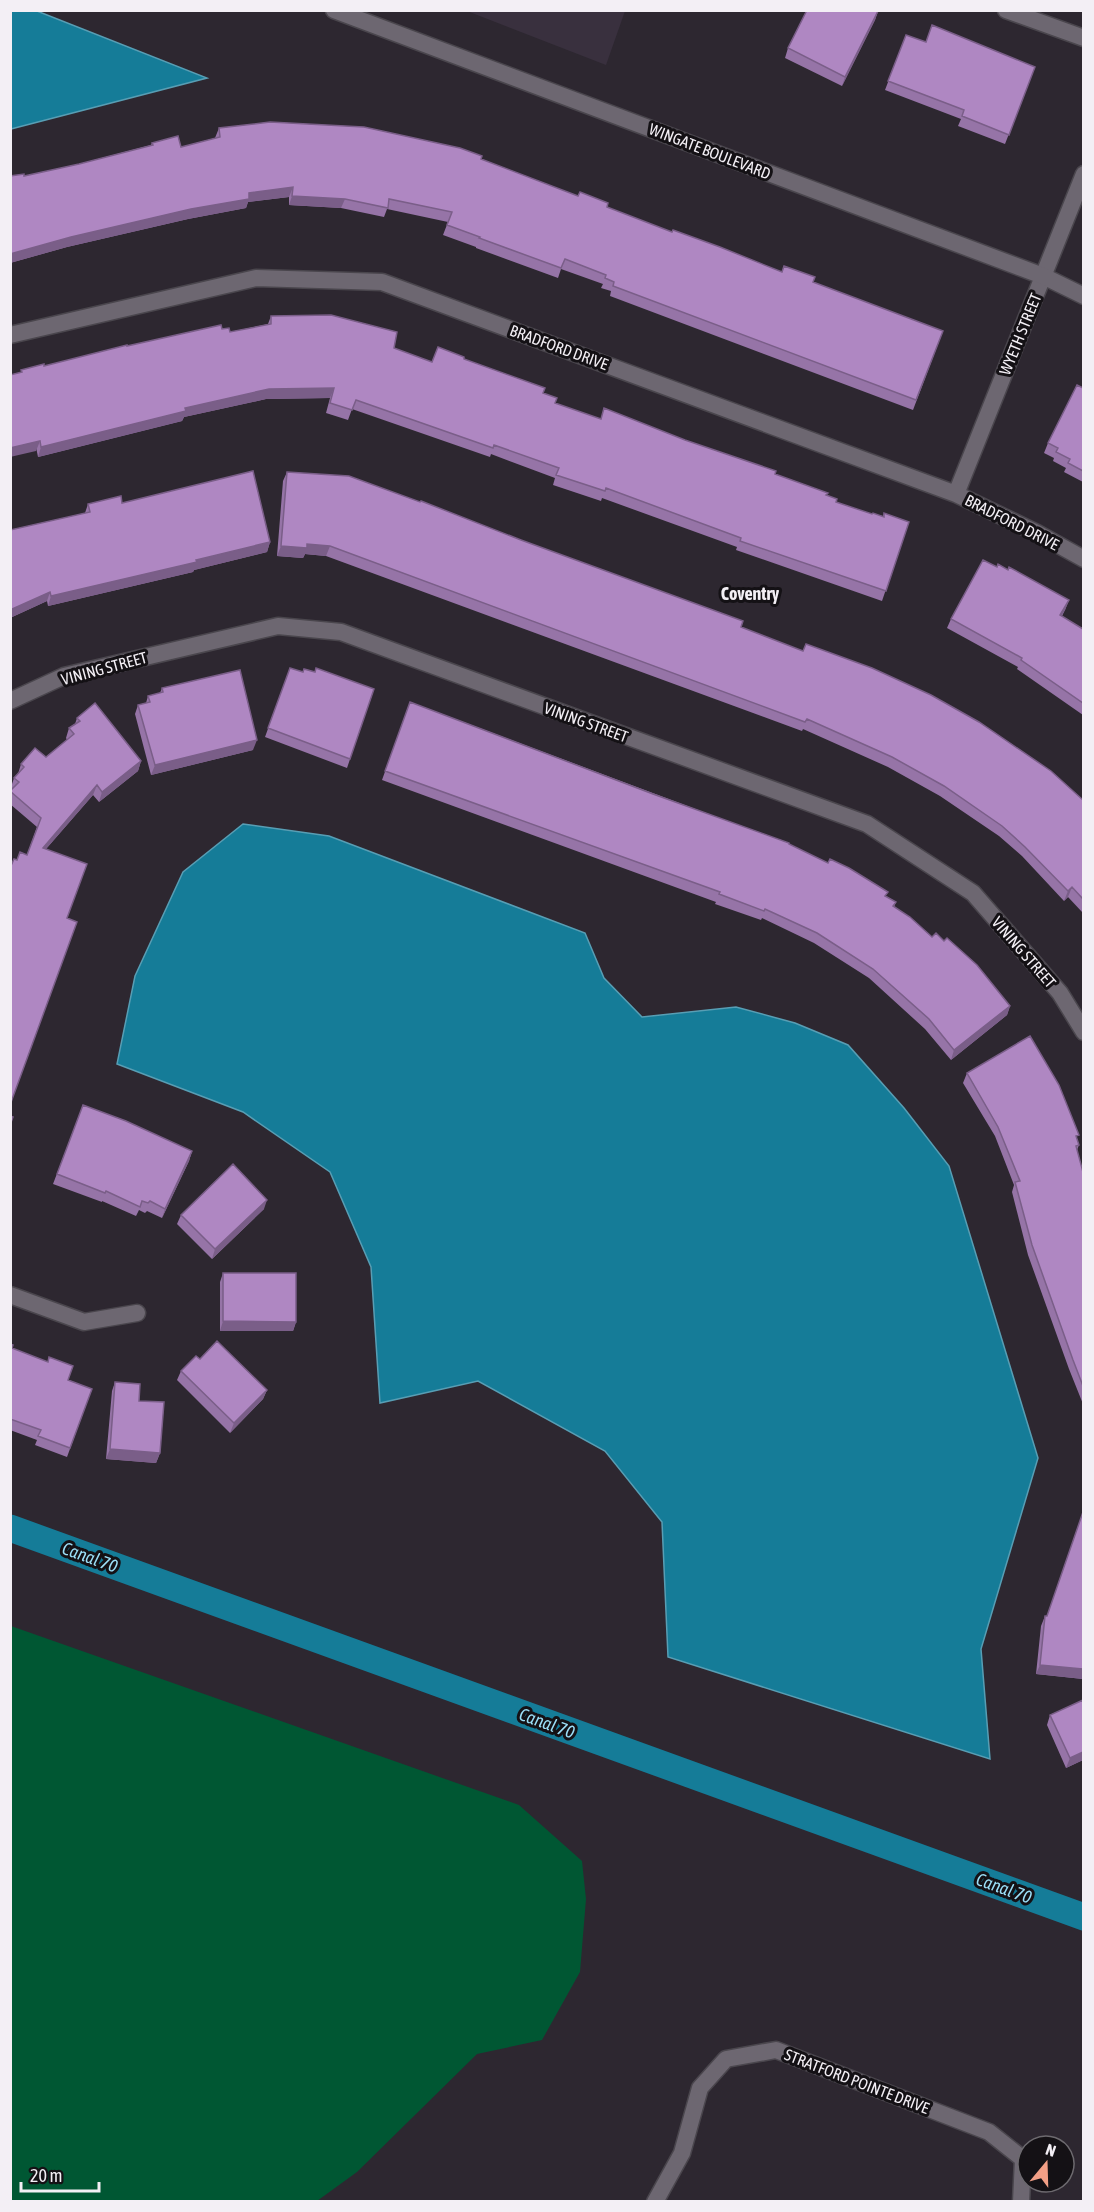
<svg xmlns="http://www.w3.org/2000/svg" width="1094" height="2212" viewBox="0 0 1094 2212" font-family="'Asap Condensed',sans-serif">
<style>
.built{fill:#39303e}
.green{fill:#005733}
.water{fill:#157c98;stroke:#589eb4;stroke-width:1.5}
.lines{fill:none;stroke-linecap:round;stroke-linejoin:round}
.canal{stroke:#157c98;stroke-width:27}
.minor-casing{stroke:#4a464d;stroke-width:19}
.tertiary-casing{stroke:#4a464d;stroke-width:19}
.minor{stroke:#6d6771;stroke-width:16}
.tertiary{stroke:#6d6771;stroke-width:16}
.wall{fill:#9674a7}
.shaded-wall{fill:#7a5e88}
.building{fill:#af87c2;stroke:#7a5e88;stroke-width:1.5}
.labels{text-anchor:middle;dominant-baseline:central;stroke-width:6;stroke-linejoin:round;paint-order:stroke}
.street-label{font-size:16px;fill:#f3eff5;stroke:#141115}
.neighbourhood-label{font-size:18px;font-weight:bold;fill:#f3eff5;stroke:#141115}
.water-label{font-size:18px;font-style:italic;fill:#9bdff7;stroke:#141115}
</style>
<rect width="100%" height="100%" fill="#2d2730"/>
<path class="built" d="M467 11 625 10V11L606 65Z"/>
<path class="green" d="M11 1626 519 1805 582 1861 586 1899 580 1972 542 2040 477 2054 357 2172 317 2201H11Z"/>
<path class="water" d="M11 10 37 11 207 78 11 129Z
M243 824 329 836 585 933 604 978 642 1017 736 1007 795 1023 848 1045 904 1108 949 1166 1038 1458 981 1649 990 1759 668 1657 662 1522 605 1451 478 1381 380 1403 371 1267 330 1172 243 1112 117 1064 135 976 183 872Z"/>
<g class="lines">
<path class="canal" d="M10 1528 1084 1917"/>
<defs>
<path id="minor" d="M1006 10 1084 38
M10 335 256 278 382 282 956 494 1037 533 1084 559
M956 494 1084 174
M10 701 64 676 278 626 341 632 867 824 973 893 1060 993 1084 1032
M10 1295 84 1322 137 1313
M655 2202 682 2153 700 2088 726 2059 776 2050 989 2132 1023 2159 1021 2202"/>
<path id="tertiary" d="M334 10 1043 276 1084 296"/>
</defs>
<use href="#minor" class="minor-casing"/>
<use href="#tertiary" class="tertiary-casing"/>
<use href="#minor" class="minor"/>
<use href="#tertiary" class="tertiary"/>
</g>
<path class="wall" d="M878 11 875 20 842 86 785 58 788 48Z
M906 35 926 42 1035 67 1005 144 958 126 961 119 885 90Z
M219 128 481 159 672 232 782 272 813 282 943 331 913 410 610 296 611 291 601 288 603 284 561 269 558 278 476 248V247L443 235 448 222 387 209 384 217 341 208 289 205V197L248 202 246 208 188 219 67 247 10 263V176H24L79 164 151 145 152 143 181 147 215 138Z
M271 316 394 348 432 362 464 359 543 393 555 403 600 419 775 474 828 493 827 495 836 502 872 514 883 516 884 513 909 522 882 601 736 550 737 547 602 498 601 501 553 485 555 478 491 454 490 457 352 409 348 420 326 413 330 398 266 399 184 417 182 421 38 457 21 372V370L44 366 127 346 222 329 230 332 268 324Z
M1083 388V482L1064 472 1066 468 1053 461 1054 458 1044 453 1048 443Z
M287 472 741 627 1083 800V913L1068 897 1064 901 1022 856 999 836 940 796 888 767 803 729 802 731 326 556 305 554 303 558 277 556 283 481Z
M122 503 270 542 267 552 194 570 193 572 48 606 47 601 10 618 85 513 88 504Z
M1008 570 1069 600 1065 610 1062 616 1083 629V715L1017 669 1018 667 947 628 951 619Z
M290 668 303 672H315L374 689 347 768 265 737Z
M162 688 253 750 151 775 135 714 138 705 146 703 148 696 160 693Z
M410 702 789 844 886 896 896 902 894 907 1010 1006 1007 1015 951 1060 925 1029 869 978 814 943 762 918 761 920 715 904 716 902 382 780Z
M77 718 141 761 138 771 99 802 93 795 46 849 67 918 10 1105 17 860 27 855 37 827 10 804V791L12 789 11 787 14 778 18 774 21 764 46 757 67 740 66 738 69 728 75 724Z
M967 1073 1077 1140 1079 1145 1077 1150 1083 1172V1404L1069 1369 1028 1255 1012 1192 1014 1185 995 1136 963 1083Z
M83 1105 192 1151 189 1161 162 1218 147 1211 145 1213 139 1210 136 1216 102 1201V1202L53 1184Z
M264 1209 212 1259 177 1224 181 1215Z
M223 1273 296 1322 293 1331H220V1282Z
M10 1344 12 1348 68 1380 92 1389 67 1457 35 1445 37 1440 10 1430Z
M181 1371 267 1390 263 1399 230 1433 177 1380Z
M115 1382 139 1401 160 1453 156 1463 106 1459 112 1391Z
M1045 1616H1047L1083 1679 1036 1674 1041 1626Z
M1083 1700V1760L1066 1768 1047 1725 1050 1715Z"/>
<path class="shaded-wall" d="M878 11 875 20 842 86 845 77Z
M293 187 289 197 248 202 246 208 188 219 67 247 10 263V254L71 237 249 193Z
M292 196 345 199 341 208 289 205Z
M334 388 330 398 266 399 184 417 182 421 38 457 41 447 185 408 269 389Z
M40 441 36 451 10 457V448Z
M270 542 267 552 194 570 193 572 48 606 51 596Z
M307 544 330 546 326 556 305 554 303 558 277 556 281 546Z
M50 592 47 601 10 618V610Z
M1069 600 1065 610 1056 624 1060 615Z
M257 740 253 750 151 775 155 765Z
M141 761 138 771 99 802 102 792Z
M97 785 93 795 39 857 43 848Z
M1072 887 1068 897 1064 901 1068 891Z
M1010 1006 1007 1015 951 1060 954 1050Z
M192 1151 189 1161 162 1218 165 1209Z
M267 1200 264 1209 212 1259 215 1249Z
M223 1321 296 1322 293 1331H220Z
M267 1390 263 1399 230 1433 234 1423Z
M110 1449 160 1453 156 1463 106 1459Z
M1040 1665 1083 1669V1679L1036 1674Z
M1083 1752V1760L1066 1768 1070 1758Z"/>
<path class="building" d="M807 10 878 11 845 77 788 48Z
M932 25 1035 67 1009 135 962 116 964 110 888 81 906 35 926 42Z
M270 122 364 127 460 148 482 156 481 159 578 196 580 192 608 203 607 207 672 232 673 230 720 247 782 272 784 266 815 277 813 282 943 331 916 400 613 286 614 282 605 278 606 275 565 259 561 268 479 238 480 237 447 225 452 212 389 199 388 208 345 199 292 196 293 187 249 193V199L191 209 71 237 10 254V176L24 174V176L79 164 153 145 152 143 178 136 181 147 220 137 219 128Z
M331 315 397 332 394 348 432 362 438 347 464 357V359L545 388 543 393 557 398 555 403 601 419 604 408 685 440 776 471 775 474 828 493 826 495 837 499 836 502 872 514 873 513 884 517V513L909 522 886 591 740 541 741 538 606 488 605 491 556 475 559 468 494 445 493 448 356 400 352 410 330 403 334 388 269 389 185 408 186 411 41 447 40 441 10 448V375L22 372 21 370 44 364V366L127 345V346L221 325 222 329 229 328 230 332 271 324V316Z
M1077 385 1083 388V471L1068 463 1070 459 1056 452 1058 448 1048 443Z
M253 471 270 542 196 560 197 562 51 596 50 592 10 610V530L90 512 88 504 121 496 122 503Z
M287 472 349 476 420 502 421 501 521 540 743 621 741 627 803 651 806 644 872 668 931 695 979 722 1051 771 1083 800V899L1072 887 1068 891 1025 847 1002 826 944 786 892 757 807 719 805 722 330 546 307 544V548L281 546Z
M983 560 997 567 998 564 1008 570 1009 567 1069 600 1060 615 1083 629V703L1021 660 1022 658 951 619Z
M290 668 303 672 304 669 315 672 316 668 374 689 350 759 268 728Z
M240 670 257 740 155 765 138 705 150 702 148 696 163 692 162 688Z
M410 702 653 794 789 843V844L828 863 830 859 849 868 888 892 885 896 896 902 893 906 910 917 932 937 936 933 944 941 947 938 977 965 1010 1006 954 1050 929 1019 873 969 817 933 765 909 764 911 719 894 720 892 385 771Z
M95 703 141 761 102 792 97 785 43 848 87 864 67 918 77 922 10 1105V868L14 859 17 860 20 852 27 855 41 818 10 791 19 782 14 778 24 767 21 764 35 748 46 757 74 734 69 728 80 721 77 718Z
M1030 1036 1059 1085 1079 1135 1076 1136 1079 1145 1076 1146 1083 1172V1386L1073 1360 1032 1245 1015 1182 1020 1181 998 1127 967 1073Z
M83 1105 126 1121 192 1151 165 1209 150 1201 148 1203 142 1201 140 1207 106 1191 105 1193 57 1174Z
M10 1116 13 1117 10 1125Z
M233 1164 267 1200 215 1249 181 1215Z
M223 1273H296V1322L223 1321Z
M217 1341 267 1390 234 1423 181 1371 196 1356 200 1359Z
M10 1344 13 1345 12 1348 48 1362 49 1357 73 1366 68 1380 92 1389 70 1448 38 1436 41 1430 10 1419Z
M115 1382 140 1384 139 1401 164 1402 160 1453 110 1449Z
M1083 1512V1669L1040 1665 1045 1616H1047Z
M1083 1700V1752L1070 1758 1050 1715Z"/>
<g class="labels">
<g class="street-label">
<text transform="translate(710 151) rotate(21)">WINGATE BOULEVARD</text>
<text transform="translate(1020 334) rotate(-68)">WYETH STREET</text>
<text transform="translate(559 347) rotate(20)">BRADFORD DRIVE</text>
<text transform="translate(1012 522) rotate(27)">BRADFORD DRIVE</text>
<text transform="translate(104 668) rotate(-15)">VINING STREET</text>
<text transform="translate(586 722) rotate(20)">VINING STREET</text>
<text transform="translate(1024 952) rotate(49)">VINING STREET</text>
<text transform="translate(857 2081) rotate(21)">STRATFORD POINTE DRIVE</text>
</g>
<g class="neighbourhood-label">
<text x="750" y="593">Coventry</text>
</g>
<g class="water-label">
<text transform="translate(90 1557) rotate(20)">Canal 70</text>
<text transform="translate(547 1723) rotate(20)">Canal 70</text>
<text transform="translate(1004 1888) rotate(20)">Canal 70</text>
</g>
</g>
<rect width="1094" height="2212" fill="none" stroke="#f3eff5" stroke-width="24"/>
<g transform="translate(1046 2164) rotate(19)"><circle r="28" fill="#141115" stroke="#6d6a6f" stroke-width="1.5"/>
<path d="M0-4.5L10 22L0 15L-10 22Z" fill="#f39f86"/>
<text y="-9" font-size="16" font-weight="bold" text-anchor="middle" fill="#f3eff5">N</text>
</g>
<path d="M21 2182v9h78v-9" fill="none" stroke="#f3eff5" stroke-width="3"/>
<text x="30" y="2182" font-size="18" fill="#f3eff5" stroke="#141115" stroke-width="4.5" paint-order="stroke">20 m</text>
</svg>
